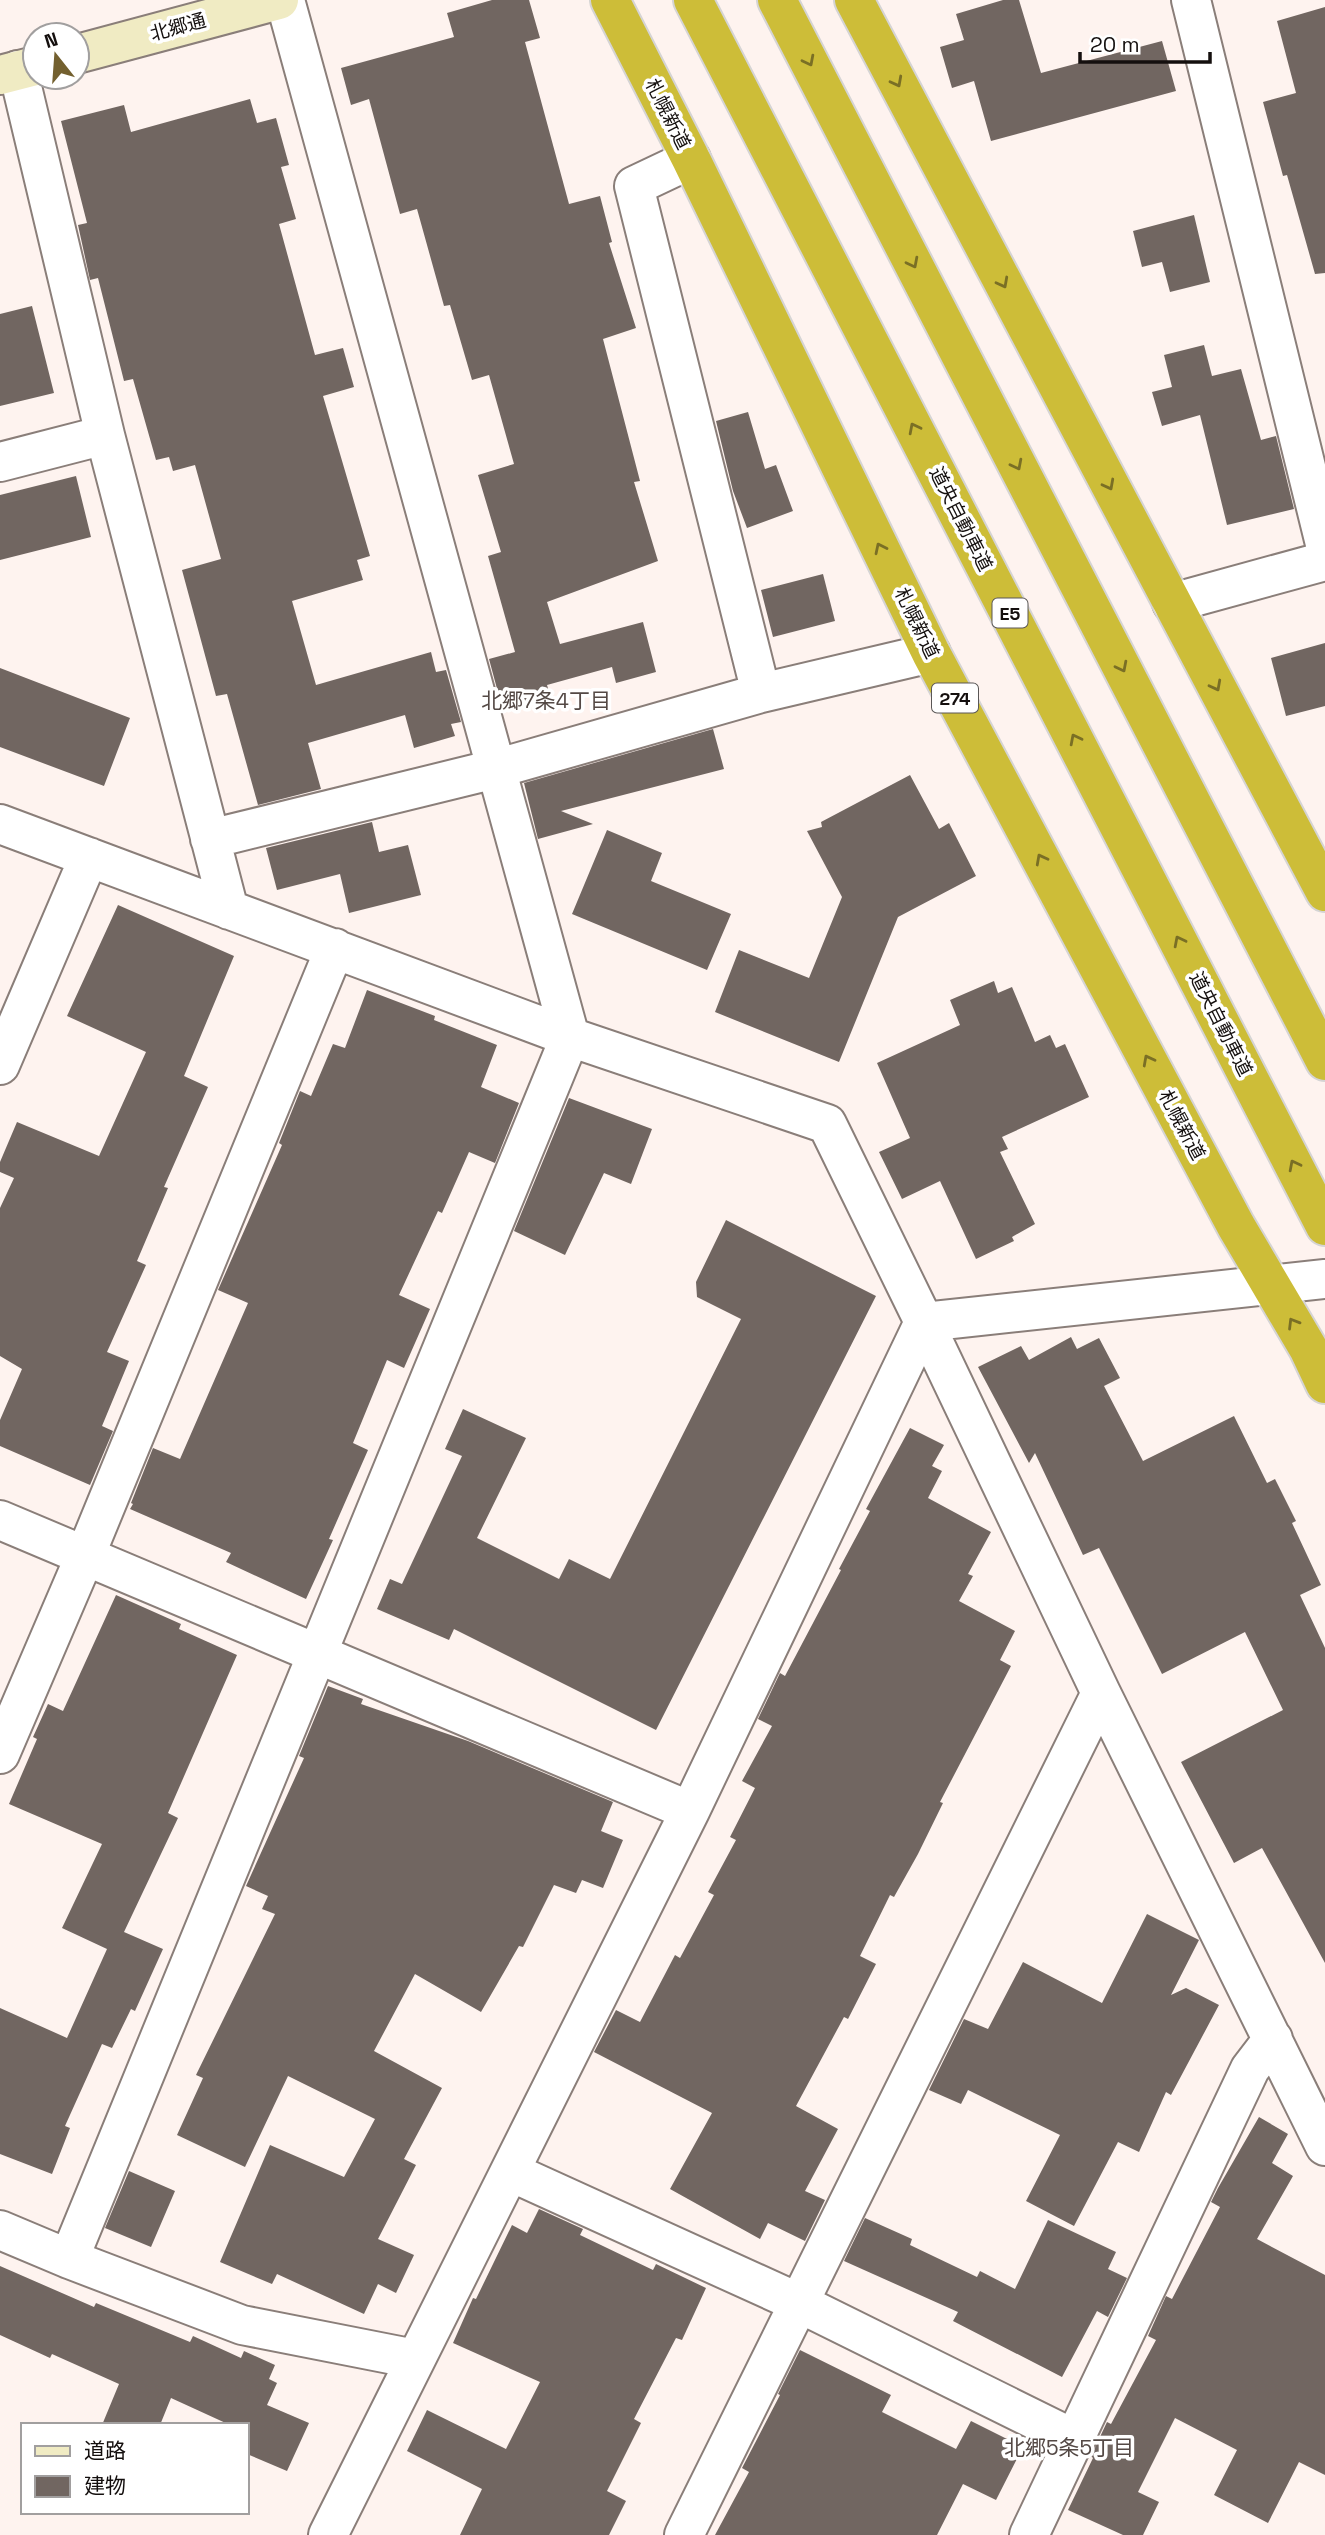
<svg xmlns="http://www.w3.org/2000/svg" width="1325" height="2535" viewBox="0 0 1325 2535" font-family="'Space Grotesk','Noto Sans JP',sans-serif">
<style>
.building{fill:#716661}
.lines{fill:none;stroke-linecap:round;stroke-linejoin:round}
.street-casing{stroke:#8a7e79;stroke-width:42}
.secondary-casing{stroke:#8a7e79;stroke-width:42}
.highway-casing{stroke:#d5d4d4;stroke-width:42}
.street{stroke:#fff;stroke-width:38}
.secondary{stroke:#f0ebc3;stroke-width:38}
.highway{stroke:#cdbd38;stroke-width:38}
.oneway{stroke:#7a6f25}
.labels{text-anchor:middle;dominant-baseline:central;stroke-width:7;stroke-linejoin:round;paint-order:stroke}
.shield{fill:#fff;stroke:#5a5756;stroke-width:2}
.shield-label{font-size:18px;font-weight:bold;fill:#140f0e}
.street-label{font-size:19px;fill:#140f0e;stroke:#fff}
.neighbourhood-label{font-size:21px;fill:#544945;stroke:#fff}
</style>
<rect width="100%" height="100%" fill="#fef3ef"/>
<path class="building" d="M492 0H529L540 38 525 42 569 204 600 196 612 242 609 243 636 328 603 339 640 481 634 482 658 561 547 602 560 644 643 622 656 672 616 683 612 667 547 685 551 699 503 711 489 659 515 652 488 556 501 552 478 475 514 464 489 375 472 380 450 305 444 306 417 209 400 214 369 99 351 105 341 68 454 37 447 13Z
M1003 0H1019L1041 73 1162 41 1176 91 991 141 974 81 952 88 940 47 964 40 956 14Z
M1325 7V273L1315 274 1287 175 1283 176 1263 102 1296 93 1277 21Z
M250 99 257 123 276 118 289 165 281 167 296 219 279 224 315 355 343 348 354 387 323 396 370 556 357 560 363 580 292 601 316 685 431 652 436 672 446 670 461 722 451 724 455 736 414 748 405 715 308 743 321 789 258 805 227 694 216 696 182 570 221 559 195 465 173 471 169 457 156 460 133 379 124 381 98 278 90 280 78 225 87 223 61 121 124 105 131 132Z
M1194 215 1210 282 1170 292 1162 262 1142 267 1133 231Z
M32 306 54 393 0 406V314Z
M1204 345 1212 376 1241 369 1261 440 1276 436 1294 509 1227 525 1200 415 1162 426 1152 392 1172 387 1164 355Z
M748 412 765 469 776 465 793 511 747 528 733 491 716 421Z
M76 476 91 537 0 560V495Z
M823 574 835 621 773 637 761 590Z
M1325 643V706L1286 716 1271 658Z
M0 668 130 718 104 786 0 747Z
M713 729 724 769 561 811 593 824 538 839 524 783Z
M910 775 939 829 949 823 976 876 898 917 839 1062 715 1012 739 950 809 978 842 897 807 831 822 827 821 822Z
M372 822 379 852 408 845 421 895 349 913 340 874 277 890 266 848Z
M607 830 662 853 651 881 731 914 707 970 572 914Z
M118 905 234 956 184 1076 208 1087 164 1187 168 1188 137 1261 146 1265 107 1352 129 1361 102 1426 113 1431 90 1485 0 1446V1420L22 1369 0 1356V1208L14 1178 0 1172V1162L17 1122 99 1156 146 1052 67 1016Z
M994 981 998 993 1012 987 1035 1042 1050 1035 1056 1048 1065 1044 1089 1097 1002 1137 1008 1149 1000 1152 1035 1224 1012 1237 1014 1241 976 1259 940 1181 902 1199 879 1152 910 1138 877 1063 960 1025 950 1000Z
M367 990 435 1016 434 1020 497 1045 481 1087 519 1103 495 1163 469 1152 442 1213 438 1211 399 1295 430 1309 404 1368 387 1360 353 1443 368 1450 329 1539 333 1540 306 1599 226 1562 231 1553 130 1509 133 1504 131 1503 153 1448 180 1459 248 1303 218 1290 282 1145 279 1143 300 1091 311 1096 333 1044 345 1048Z
M569 1098 652 1129 631 1184 604 1173 565 1255 514 1231Z
M726 1220 876 1296 656 1730 454 1629 449 1640 377 1609 390 1579 402 1584 462 1456 445 1449 463 1409 526 1438 477 1538 559 1579 569 1559 610 1579 741 1319 697 1297 696 1282Z
M1071 1337 1077 1349 1099 1338 1120 1378 1104 1386 1143 1461 1234 1416 1267 1483 1275 1479 1296 1521 1292 1523 1321 1585 1300 1595 1325 1648V1963L1262 1848 1234 1863 1181 1762 1283 1710 1245 1632 1162 1674 1099 1548 1083 1555 1035 1453 1029 1463 978 1367 1021 1346 1029 1360Z
M910 1428 944 1445 932 1466 942 1471 928 1498 991 1532 968 1574 973 1576 959 1601 1015 1631 1000 1660 1011 1666 940 1802 943 1803 918 1854 894 1897 890 1895 860 1956 876 1964 848 2019 844 2017 796 2106 838 2129 805 2191 825 2200 805 2241 768 2223 760 2239 670 2189 712 2113 594 2052 616 2010 640 2022 675 1955 680 1958 714 1895 708 1892 736 1840 730 1837 755 1788 742 1781 772 1726 758 1719 780 1673 785 1676 841 1570 839 1569 870 1511 866 1509Z
M116 1595 181 1624 179 1629 237 1655 168 1813 178 1818 124 1932 163 1949 135 2011 131 2009 112 2048 102 2044 65 2126 70 2128 52 2174 0 2154V2008L67 2038 107 1949 62 1928 102 1844 9 1804 37 1739 33 1737 48 1704 63 1711Z
M328 1686 363 1699 361 1704 468 1741 613 1802 601 1831 623 1840 603 1888 582 1880 576 1893 554 1885 523 1947 519 1946 481 2012 415 1974 374 2051 442 2088 404 2159 416 2165 378 2239 414 2255 396 2293 378 2284 364 2314 277 2274 272 2284 220 2262 270 2145 344 2177 375 2119 288 2076 245 2167 177 2135 203 2078 196 2075 275 1914 262 1909 268 1896 246 1886 304 1758 299 1756Z
M1147 1914 1199 1940 1171 1995 1186 1988 1219 2005 1171 2095 1166 2092 1139 2152 1118 2142 1074 2226 1026 2201 1060 2135 968 2090 961 2104 929 2090 964 2019 988 2029 1023 1962 1102 2003Z
M1259 2117 1288 2134 1272 2163 1293 2176 1257 2239 1325 2275V2475L1299 2462 1268 2523 1214 2495 1237 2450 1175 2418 1138 2492 1159 2502 1143 2535H1123L1068 2510 1093 2458 1091 2456 1107 2422 1111 2424 1156 2340 1148 2336 1166 2296 1172 2299 1220 2207 1211 2202 1218 2188Z
M129 2171 175 2191 151 2247 105 2228Z
M539 2209 583 2229 580 2235 653 2270 656 2264 706 2288 682 2340 676 2338 634 2419 641 2423 607 2491 626 2501 609 2535H460L482 2489 407 2451 427 2410 506 2449 540 2382 453 2343 473 2298 476 2299 512 2225 527 2233Z
M865 2218 912 2239 910 2245 977 2277 980 2271 1015 2289 1048 2220 1116 2252 1108 2269 1127 2278 1108 2317 1097 2311 1062 2377 953 2321 958 2312 844 2261Z
M0 2266 94 2307 96 2303 190 2342 193 2336 241 2358 244 2351 275 2365 269 2379 277 2383 267 2405 309 2423 287 2471 247 2454V2425H230L171 2398 160 2425H102L119 2384 52 2354 50 2358 0 2335Z
M800 2350 891 2395 882 2412 956 2449 971 2421 1023 2447 996 2500 963 2484 937 2535H715L749 2472 742 2468 780 2395 778 2394Z"/>
<g class="lines">
<defs>
<path id="street" d="M1191 0 1325 544
M18 70 105 435 229 910
M691 159 634 186 761 693
M0 462 105 435
M1172 603 1325 561
M0 824 570 1037 827 1124 924 1322 1325 1279
M210 839 495 769 761 693 931 653
M0 1065 89 857
M924 1322 1101 1693 1325 2146
M0 1520 690 1811
M0 1754 85 1556 335 948
M511 2172 797 2302 1076 2440
M0 2230 69 2259 242 2325 415 2359
M69 2259 570 1037 285 0
M328 2535 690 1811 924 1322
M684 2535 1101 1693
M1029 2535 1250 2069 1273 2039"/>
<path id="secondary" d="M77 54 279 0
M0 75 35 66"/>
<path id="highway" d="M610 0 691 159 931 653 1236 1226 1308 1348 1325 1384
M693 0 1325 1226
M777 0 1325 1061
M854 0 1325 892"/>
</defs>
<use href="#street" class="street-casing"/>
<use href="#secondary" class="secondary-casing"/>
<use href="#highway" class="highway-casing"/>
<use href="#street" class="street"/>
<use href="#secondary" class="secondary"/>
<use href="#highway" class="highway"/>
</g>
<defs><path id="oneway-chevron" d="M-2-3.5L2.5 0L-2 3.5" fill="none" stroke-width="1.6" stroke-linecap="round" stroke-linejoin="round" transform="scale(1.75)"/></defs>
<g class="oneway">
<use href="#oneway-chevron" transform="translate(809 61) rotate(63)"/>
<use href="#oneway-chevron" transform="translate(897 82) rotate(62)"/>
<use href="#oneway-chevron" transform="translate(913 263) rotate(63)"/>
<use href="#oneway-chevron" transform="translate(1003 283) rotate(62)"/>
<use href="#oneway-chevron" transform="translate(914 428) rotate(-117)"/>
<use href="#oneway-chevron" transform="translate(1017 465) rotate(63)"/>
<use href="#oneway-chevron" transform="translate(1109 485) rotate(62)"/>
<use href="#oneway-chevron" transform="translate(880 548) rotate(-116)"/>
<use href="#oneway-chevron" transform="translate(1122 667) rotate(63)"/>
<use href="#oneway-chevron" transform="translate(1216 686) rotate(62)"/>
<use href="#oneway-chevron" transform="translate(1075 739) rotate(-117)"/>
<use href="#oneway-chevron" transform="translate(1041 859) rotate(-118)"/>
<use href="#oneway-chevron" transform="translate(1179 941) rotate(-117)"/>
<use href="#oneway-chevron" transform="translate(1148 1060) rotate(-118)"/>
<use href="#oneway-chevron" transform="translate(1294 1165) rotate(-117)"/>
<use href="#oneway-chevron" transform="translate(1293 1323) rotate(-121)"/>
</g>
<g class="labels">
<g class="shield">
<rect x="992.5" y="598.5" width="35" height="29" rx="5"/>
<rect x="932" y="683.5" width="46" height="29" rx="5"/>
</g>
<g class="shield-label">
<text x="1010" y="613">E5</text>
<text x="955" y="698">274</text>
</g>
<g class="street-label">
<text transform="translate(178 27) rotate(-15)">北郷通</text>
<text transform="translate(668 114) rotate(63)">札幌新道</text>
<text transform="translate(961 519) rotate(63)">道央自動車道</text>
<text transform="translate(917 623) rotate(64)">札幌新道</text>
<text transform="translate(1221 1024) rotate(63)">道央自動車道</text>
<text transform="translate(1182 1125) rotate(62)">札幌新道</text>
</g>
<g class="neighbourhood-label">
<text x="546" y="700">北郷7条4丁目</text>
<text x="1069" y="2447">北郷5条5丁目</text>
</g>
</g>
<rect x="21" y="2423" width="228" height="91" fill="#ffffff" stroke="#a19f9f" stroke-width="2"/>
<rect x="35" y="2446" width="35" height="10" fill="#f0ebc3" stroke="#a19f9f" stroke-width="2"/>
<text x="84" y="2458" font-size="21" fill="#140f0e">道路</text>
<rect x="35" y="2476" width="35" height="21" fill="#716661" stroke="#a19f9f" stroke-width="2"/>
<text x="84" y="2493" font-size="21" fill="#140f0e">建物</text>
<g transform="translate(56 56) rotate(343)"><circle r="33" fill="#ffffff" stroke="#a19f9f" stroke-width="2"/>
<path d="M0-5L12 26L0 18L-12 26Z" fill="#73602f"/>
<text y="-10" font-size="19" font-weight="bold" text-anchor="middle" fill="#140f0e">N</text>
</g>
<path d="M1080 52v10h130v-10" fill="none" stroke="#140f0e" stroke-width="3.5"/>
<text x="1090" y="52" font-size="21" fill="#140f0e" stroke="#ffffff" stroke-width="5" paint-order="stroke">20 m</text>
</svg>
